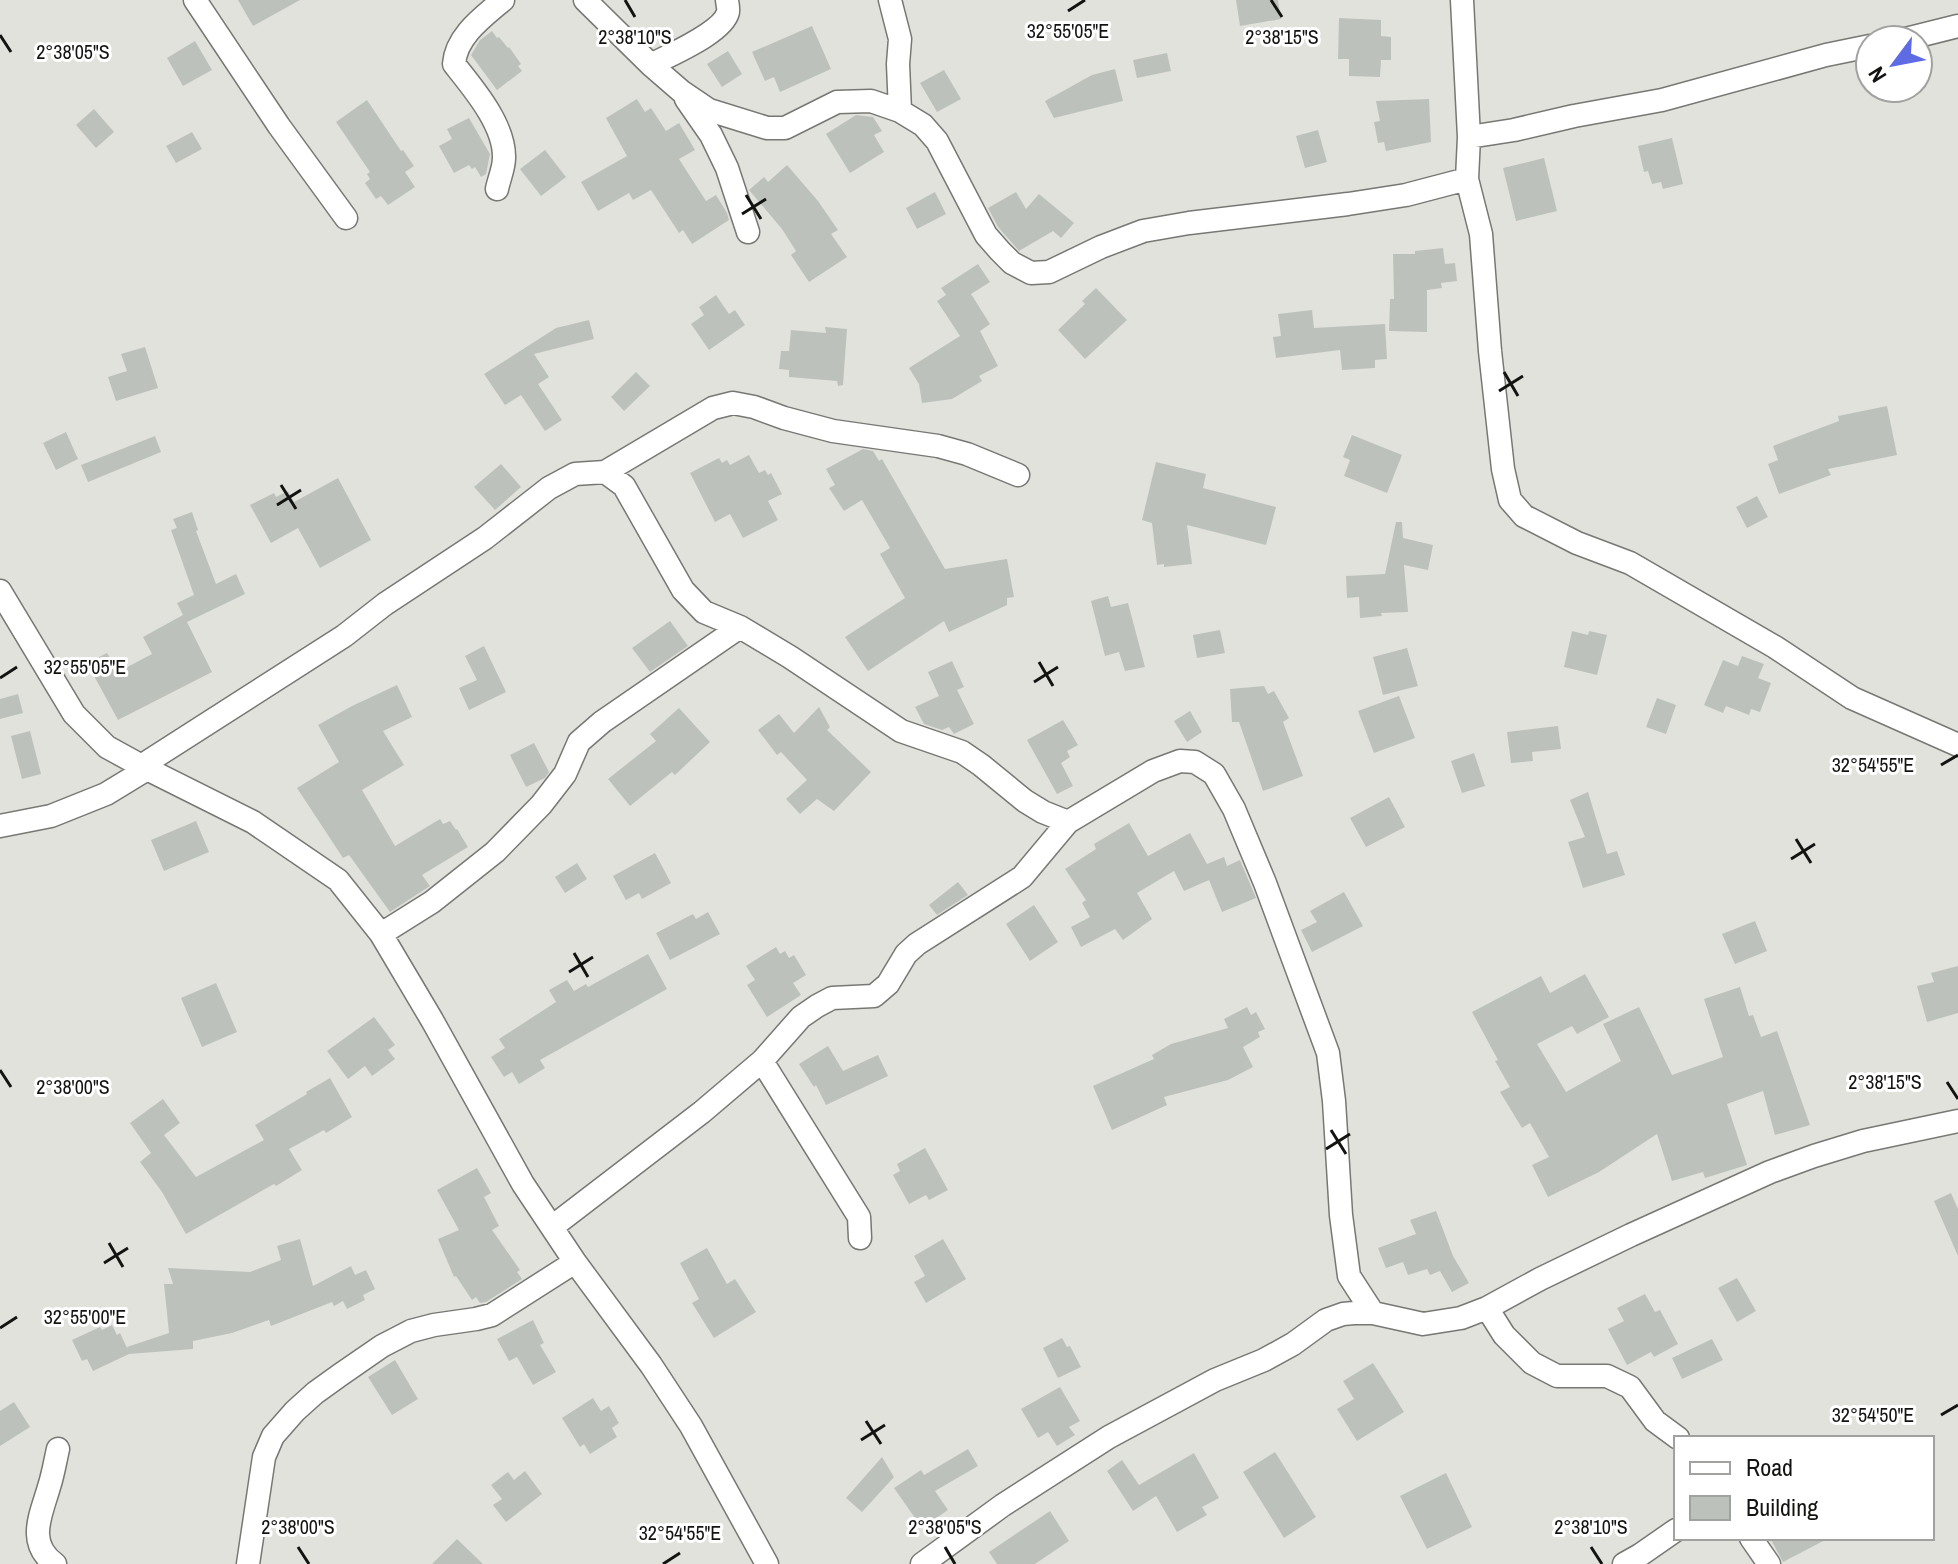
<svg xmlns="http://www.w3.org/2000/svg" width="1958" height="1564" viewBox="0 0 1958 1564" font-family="'Archivo Narrow',sans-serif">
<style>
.building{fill:#bdc1bc}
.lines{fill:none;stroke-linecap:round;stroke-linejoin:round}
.minor-casing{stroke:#777773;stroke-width:25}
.minor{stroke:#fff;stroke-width:22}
.ticks{fill:none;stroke:#131311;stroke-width:3}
.ticks-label{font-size:20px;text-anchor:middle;fill:#131311;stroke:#fff;stroke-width:6;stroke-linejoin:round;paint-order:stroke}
</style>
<rect width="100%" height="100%" fill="#e2e2dd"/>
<path class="building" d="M238 0H300L253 26Z
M1236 0H1278L1281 19 1240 26Z
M1339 18 1381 20V36L1391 37V60H1381L1380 77 1349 76V59H1338Z
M812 26 831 69 780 92 774 77 765 81 752 52Z
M492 31 497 38 499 37 508 48 509 47 521 64 518 66 522 71 497 90 471 55 480 40Z
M195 41 212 70 183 86 167 58Z
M728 51 742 74 722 87 707 64Z
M1167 53 1171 71 1137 78 1133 60Z
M1115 69 1123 101 1054 118 1045 101 1092 75Z
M944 70 961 99 937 112 920 83Z
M637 99 645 112 651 108 666 131 679 123 695 150 679 159 706 201 716 195 727 213 729 220 692 244 683 230 679 233 651 190 633 200 629 193 598 211 581 182 627 156 606 118Z
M1429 99 1431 142 1386 151 1384 142 1378 143 1374 122 1380 121 1376 101Z
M367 100 401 151 403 150 414 166 405 172 415 187 388 205 381 196 376 199 365 183 370 179 367 174 370 172 336 122Z
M94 109 114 132 96 148 76 125Z
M856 115 873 117 882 131 874 135 884 152 850 173 826 134Z
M469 118 490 154 486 174 481 177 475 167 472 169 469 165 454 173 439 146 452 139 447 129Z
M1318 130 1327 162 1305 168 1296 136Z
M192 132 202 149 176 163 166 146Z
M1672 138 1683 184 1663 189 1661 182 1652 184 1648 171 1644 172 1638 146Z
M545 150 566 177 541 196 520 169Z
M1544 158 1557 211 1516 221 1503 168Z
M787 165 818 201 838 230 831 234 847 257 809 282 791 255 796 251 782 229 749 190 764 177 768 182Z
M935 192 946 214 917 229 906 208Z
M1016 192 1026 209 1039 194 1074 223 1061 238 1053 231 1019 251 998 227 988 208Z
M1443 248 1445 264 1455 263 1457 281 1441 283 1442 288 1427 290V332L1389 331 1390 299H1394L1393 254H1415V251Z
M978 264 990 282 971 294 990 324 980 331 998 366 979 376 982 381 952 399 922 403 919 384 909 368 960 336 937 301 946 295 941 288Z
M1096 288 1127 320 1085 359 1058 330 1085 304 1082 301Z
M716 295 729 314 735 310 745 325 709 350 691 324 704 315 699 307Z
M1312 310 1314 328 1385 324 1387 359 1375 360V368L1342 370 1340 350 1276 358 1273 337 1281 336 1278 314Z
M589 320 594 339 534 354 549 377 538 384 562 420 545 431 521 395 505 405 484 374 556 328Z
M825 327 847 329 843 385 838 386 837 381 789 377V370L779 369 781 351H789L791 330 826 333Z
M145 347 158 388 116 401 108 377 127 371 121 354Z
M636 372 650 386 624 411 611 397Z
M1887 406 1897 455 1828 469 1831 475 1779 494 1768 464 1778 460 1773 446 1839 421 1838 416Z
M66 432 78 459 56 470 43 443Z
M1352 435 1402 455 1387 493 1344 476 1350 460 1343 457Z
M155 436 161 452 88 482 81 465Z
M863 449 873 451 879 461 882 459 945 569 1007 559 1014 597 1007 598V605L949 632 944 621 868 671 845 637 905 598 880 554 890 548 862 500 844 511 829 488 835 485 826 469Z
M749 455 759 473 765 470 768 475 771 473 782 494 768 501 778 520 743 538 730 514 715 522 690 473 719 458 722 463 727 460 730 465Z
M1156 462 1206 474 1203 488 1276 507 1266 545 1187 525 1192 564 1164 567V564L1157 565 1152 523 1142 520Z
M501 464 521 487 495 510 474 487Z
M338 478 371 540 320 568 298 528 271 543 250 505 274 493 276 497 288 491 294 502Z
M1757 496 1768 517 1747 528 1736 507Z
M192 512 198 530 196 531 216 584 236 574 245 594 187 622 212 672 118 720 87 663 107 653 118 672 152 654 143 637 183 615 177 603 194 595 171 530 177 528 173 519Z
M1396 522H1402L1403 538 1433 545 1428 570 1404 565 1408 612 1381 613 1382 616 1360 618 1359 597 1347 598 1346 576 1385 574Z
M1108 596 1111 607 1128 603 1145 667 1125 671 1119 652 1105 656 1091 601Z
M670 621 688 646 650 672 632 648Z
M1220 630 1225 653 1197 658 1193 635Z
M1572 631 1588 635 1589 631 1607 635 1597 675 1564 667Z
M484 646 506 692 469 710 459 688 477 680 465 656Z
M1407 648 1418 686 1383 695 1373 657Z
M1742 656 1764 664 1758 678 1771 683 1760 712 1751 709 1749 715 1726 706 1723 713 1704 705 1723 660 1738 666Z
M952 661 964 687 957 690 974 724 954 734 949 727 942 730 924 724 915 707 939 696 928 672Z
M397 685 412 717 383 731 404 765 362 790 395 846 440 819 443 824 450 821 456 830 457 829 468 847 422 875 430 886 390 912 349 855 343 858 297 788 339 762 318 725 352 706Z
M1264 686 1268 694 1274 691 1289 718 1283 722 1303 776 1263 791 1239 722H1232L1230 689Z
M18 694 23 713 0 719V699Z
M1399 696 1415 738 1374 753 1358 711Z
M1657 698 1676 705 1666 734 1646 727Z
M819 707 830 727 827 730 871 772 834 811 817 799 800 814 786 799 807 780 781 752 777 755 758 730 779 714 794 733Z
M679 708 710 742 675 775 672 772 630 806 608 779 656 741 650 734Z
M1190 711 1202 732 1187 742 1174 721Z
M1063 720 1078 745 1067 751 1070 757 1061 763 1073 786 1057 794 1027 740Z
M1558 726 1561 749 1532 752 1533 761 1511 763 1507 732Z
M30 731 41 774 22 779 11 736Z
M534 743 549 772 545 778 526 787 510 755Z
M1474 753 1485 786 1462 793 1451 761Z
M1588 792 1607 854 1617 851 1625 875 1583 888 1568 842 1585 837 1570 800Z
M1389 797 1405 827 1366 847 1350 818Z
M196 821 209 852 164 871 151 840Z
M1129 823 1148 856 1190 833 1207 864 1224 857 1227 866 1240 860 1256 898 1222 912 1209 880 1184 891 1174 871 1137 893 1152 919 1123 940 1115 929 1081 947 1071 927 1090 917 1082 903 1086 900 1065 869 1096 849 1094 844Z
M655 853 671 883 642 899 639 893 626 900 613 876Z
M577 863 587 879 565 893 555 877Z
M958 882 968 895 937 915 929 905Z
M1344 892 1363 926 1312 952 1301 930 1317 922 1310 911Z
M1034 905 1058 942 1030 961 1006 924Z
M708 912 720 934 670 960 656 933 693 914 696 919Z
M1755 921 1767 951 1735 964 1722 934Z
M776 947 780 954 785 951 789 958 794 955 806 975 793 983 801 995 767 1017 747 985 755 980 746 966Z
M648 954 667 989 540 1060 545 1068 519 1084 512 1072 504 1077 491 1057 505 1048 499 1039 556 1002 549 990 567 980 574 991 586 984 588 987Z
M1958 966V1013L1927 1022 1917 986 1934 982 1931 973Z
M1585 974 1609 1017 1577 1034 1572 1026 1537 1044 1566 1092 1621 1061 1603 1024 1639 1007 1672 1075 1723 1057 1704 999 1740 987 1749 1016 1753 1015 1761 1037 1777 1031 1810 1125 1775 1135 1763 1091 1727 1104 1747 1165 1705 1178 1703 1172 1672 1181 1657 1134 1599 1172 1548 1197 1532 1165 1549 1157 1530 1123 1522 1128 1500 1092 1510 1087 1495 1061 1498 1060 1472 1012 1541 976 1550 993Z
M216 983 237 1032 202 1047 181 998Z
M1247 1007 1251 1015 1256 1012 1265 1029 1258 1032 1260 1037 1243 1047 1253 1067 1228 1080 1164 1097 1167 1105 1112 1130 1093 1086 1154 1059 1152 1055 1171 1044 1228 1028 1224 1019Z
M374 1017 395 1045 388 1050 395 1059 372 1076 365 1066 348 1079 327 1051Z
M828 1046 843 1071 878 1055 888 1076 826 1105 816 1085 814 1087 799 1064Z
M330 1078 352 1117 326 1133 324 1130 289 1149 302 1170 276 1186 274 1184 186 1234 162 1192 140 1162 151 1153 130 1123 163 1099 180 1123 164 1135 196 1177 264 1140 255 1125 307 1094 306 1092Z
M925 1148 948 1190 929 1200 926 1195 909 1204 893 1175 900 1171 897 1164Z
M477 1168 491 1193 484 1197 499 1226 492 1230 520 1270 517 1272 522 1279 486 1302 480 1303 476 1297 472 1300 456 1276 454 1277 438 1239 459 1230 437 1190Z
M1951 1193 1958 1209V1256L1934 1201Z
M1436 1211 1453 1256 1469 1283 1452 1292 1440 1271 1430 1275 1427 1269 1408 1275 1403 1262 1386 1268 1378 1248 1416 1234 1410 1220Z
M300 1239 313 1286 351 1266 355 1275 366 1270 375 1289 363 1295 365 1300 347 1309 343 1301 334 1306 332 1302 271 1326 269 1320 232 1333 193 1341V1349L129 1354 93 1371 87 1359 82 1361 72 1340 100 1327 102 1330 112 1325 117 1335 120 1333 128 1350 127 1347 169 1333 164 1284H173L168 1268 250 1272 281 1260 277 1246Z
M943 1239 966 1279 926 1303 914 1282 925 1276 914 1256Z
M707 1248 727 1284 735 1279 756 1312 714 1338 692 1303 699 1299 680 1263Z
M1737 1278 1756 1311 1737 1322 1718 1288Z
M1645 1294 1655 1312 1660 1310 1678 1344 1654 1357 1651 1352 1627 1365 1608 1329 1624 1321 1617 1308Z
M533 1320 544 1343 540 1345 556 1372 533 1385 517 1357 509 1361 497 1339Z
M1062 1338 1067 1347 1070 1346 1081 1367 1058 1378 1043 1348Z
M1712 1339 1723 1360 1682 1379 1672 1358Z
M395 1360 418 1399 392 1415 368 1377Z
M1373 1363 1404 1412 1357 1441 1337 1409 1354 1399 1343 1381Z
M1060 1387 1080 1421 1069 1427 1075 1435 1057 1446 1048 1432 1038 1438 1021 1409Z
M593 1398 601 1411 609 1406 619 1423 612 1428 617 1437 590 1454 584 1444 580 1447 562 1418Z
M14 1402 30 1427 0 1446V1411Z
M968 1449 978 1466 935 1491 948 1510 922 1528 894 1488 921 1470 924 1475Z
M1275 1452 1316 1517 1284 1538 1243 1472Z
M1194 1453 1219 1498 1202 1507 1207 1515 1177 1532 1156 1496 1133 1511 1107 1471 1122 1460 1139 1485Z
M882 1457 894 1477 862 1512 846 1498Z
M525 1471 542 1494 506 1522 493 1505 502 1499 491 1485 508 1472 514 1480Z
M1446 1473 1472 1527 1427 1549 1400 1496Z
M1050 1511 1069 1541 1035 1564H997L989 1552Z
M1770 1538H1829L1783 1562Z
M457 1539 483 1564H432Z"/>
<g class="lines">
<defs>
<path id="minor" d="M195 0 279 126 346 218
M585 0 651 65 681 91 709 110 767 128H785L837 102 871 101 900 111 923 125 937 141 986 235 1000 251 1012 263 1031 273 1049 272 1101 247 1143 231 1189 223 1348 204 1406 195 1467 179
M890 0 900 39 898 64 900 111
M1462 0 1469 137 1467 179 1481 234 1490 351 1503 469 1510 500 1524 516 1577 543 1630 563 1775 647 1852 698 1958 745
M1902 40 1958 26
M651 65C669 55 723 33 728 12 729 10 727 2 727 0
M686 99 711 135 727 168 748 232
M1469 137 1514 130 1574 116 1662 100 1826 55 1870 46
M497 189C499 179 504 168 504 158 505 125 473 88 454 64 456 36 483 17 503 0
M605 472 713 408 733 403 754 407 784 418 833 431 938 446 967 454 1018 475
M0 591 74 714 107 747 147 769 253 822 338 880 381 934 432 1020 523 1184 575 1262 651 1365 691 1426 767 1564
M141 766 344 636 385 604 485 538 549 488 575 474 605 472 624 486 683 590 704 612 740 627 790 657 901 731 962 752 981 765 1025 801 1043 812 1068 822
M0 826 51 816 106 794 147 769
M381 934 432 902 495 852 541 805 565 774 579 742 602 722 740 627
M762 1061 859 1217 860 1238
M552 1227 702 1112 762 1061 801 1017 817 1006 832 998 874 996 888 984 906 954 917 944 1022 877 1068 822 1153 771 1180 761 1195 762 1214 774 1234 809 1265 883 1328 1053 1334 1101 1341 1215 1349 1276 1373 1313
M1487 1308 1504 1335 1532 1363 1557 1376H1607L1630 1387 1655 1421 1678 1438
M1751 1538 1769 1564
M55 1564C26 1543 41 1515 49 1487 53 1475 55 1462 58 1449
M248 1564 264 1457 273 1436 295 1411 315 1393 340 1375 382 1346 411 1331 434 1325 476 1319 492 1315 575 1262
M922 1564 1003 1505 1109 1437 1215 1380 1264 1360 1293 1344 1326 1320 1343 1314 1354 1313H1373L1423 1324 1461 1318 1487 1308 1540 1279 1631 1235 1770 1172 1814 1156 1863 1141 1958 1121
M1624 1564 1640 1555 1676 1530"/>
</defs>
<use href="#minor" class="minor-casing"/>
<use href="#minor" class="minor"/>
</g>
<path class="ticks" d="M625 0 635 17M1271 0 1282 17M1068 11 1085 0M0 35 11 52M746 195 761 219M742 214 766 199M1504 372 1518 396M1499 391 1523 376M281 485 296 509M277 505 301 490M1039 662 1053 686M0 678 17 667M1034 682 1058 667M1941 765 1958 755M1796 839 1811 863M1791 859 1815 844M574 953 588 977M569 972 593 957M0 1070 11 1087M1947 1082 1958 1099M1331 1130 1346 1154M1326 1149 1350 1134M109 1243 123 1267M104 1263 128 1248M0 1328 17 1317M1941 1415 1958 1405M866 1421 881 1444M861 1440 885 1425M298 1547 309 1564M945 1547 955 1564M1591 1547 1602 1564M663 1564 680 1553"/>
<g class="ticks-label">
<text x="1068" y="38">32°55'05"E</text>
<text x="635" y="44">2°38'10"S</text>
<text x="1282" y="44">2°38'15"S</text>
<text x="73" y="59">2°38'05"S</text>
<text x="85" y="674">32°55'05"E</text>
<text x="1873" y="772">32°54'55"E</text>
<text x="1885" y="1089">2°38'15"S</text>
<text x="73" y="1094">2°38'00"S</text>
<text x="85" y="1324">32°55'00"E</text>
<text x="1873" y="1422">32°54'50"E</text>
<text x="298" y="1534">2°38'00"S</text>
<text x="945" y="1534">2°38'05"S</text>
<text x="1591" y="1534">2°38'10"S</text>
<text x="680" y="1540">32°54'55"E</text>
</g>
<rect x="1674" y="1436" width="260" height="104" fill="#ffffff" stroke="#a1a1a0" stroke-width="2"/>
<rect x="1690" y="1462" width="40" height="12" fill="#ffffff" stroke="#a1a1a0" stroke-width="2"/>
<text x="1746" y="1476" font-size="24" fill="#131311">Road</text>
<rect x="1690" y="1496" width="40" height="24" fill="#bdc1bc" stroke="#a1a1a0" stroke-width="2"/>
<text x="1746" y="1516" font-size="24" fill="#131311">Building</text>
<g transform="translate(1894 64) rotate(238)"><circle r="38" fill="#ffffff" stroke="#a1a1a0" stroke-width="2"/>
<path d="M0-6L14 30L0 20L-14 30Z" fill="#5e6be3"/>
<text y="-12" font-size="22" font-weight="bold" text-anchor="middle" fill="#131311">N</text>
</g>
</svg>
